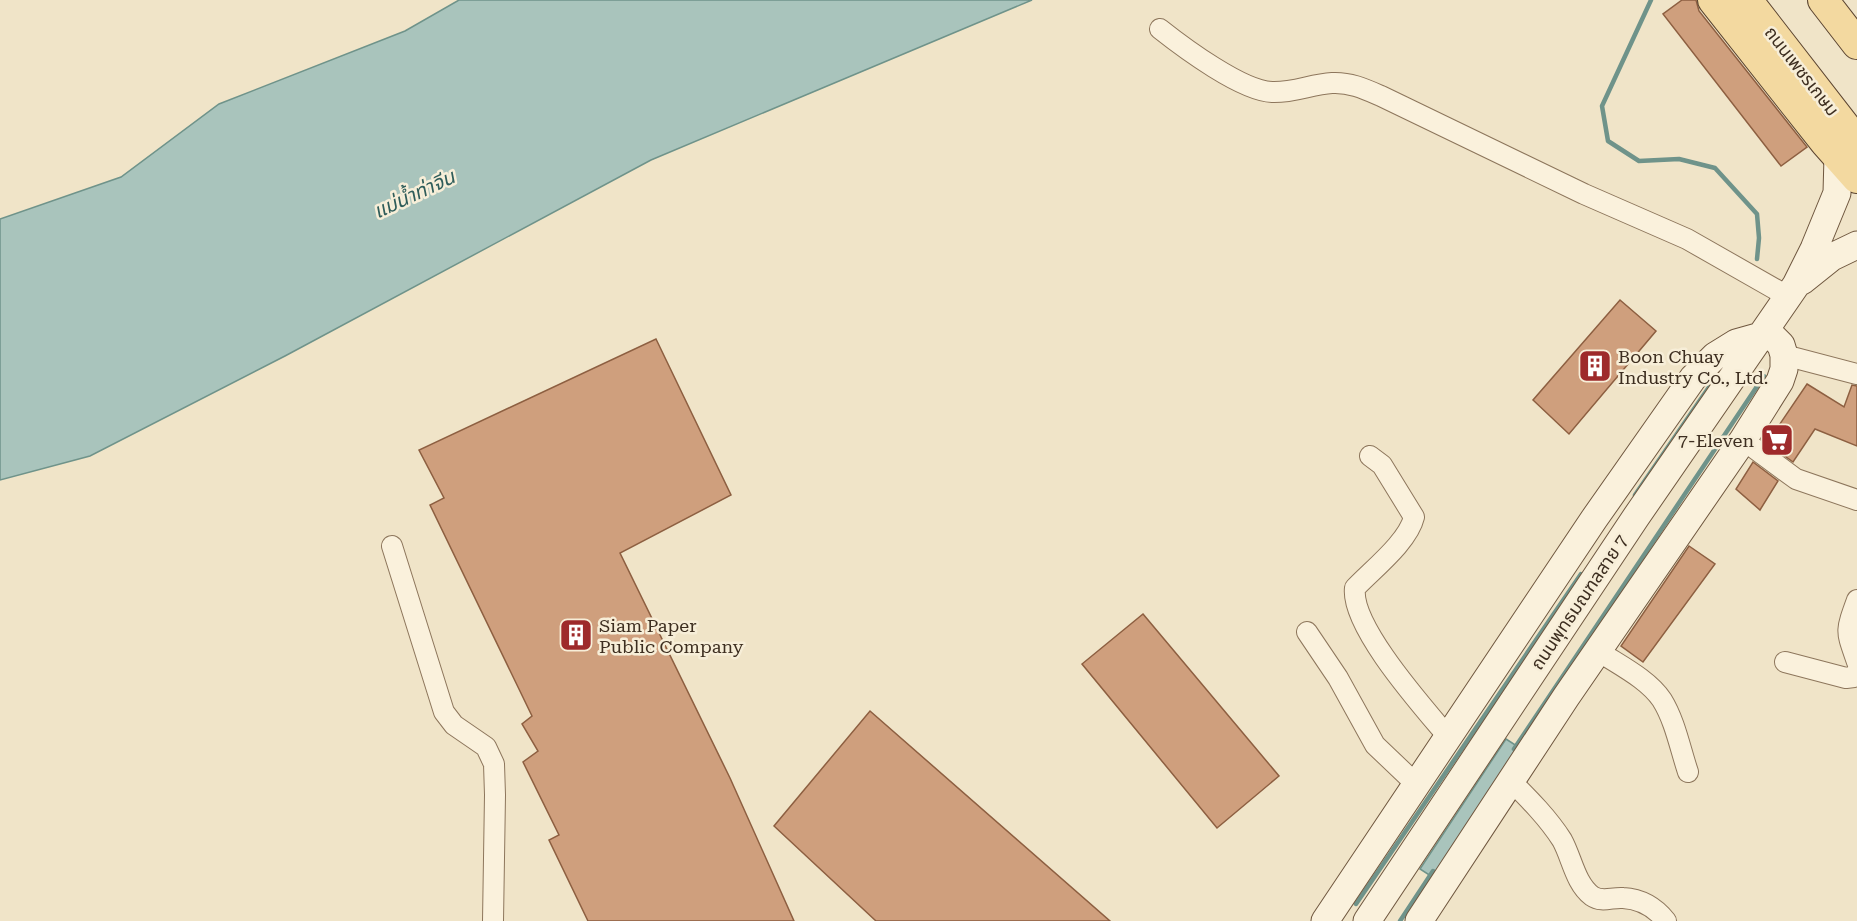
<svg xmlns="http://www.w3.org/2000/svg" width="1857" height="921" viewBox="0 0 1857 921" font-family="'Roboto Serif','Noto Sans Thai',serif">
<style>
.water{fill:#a9c4bc;stroke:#6f938a;stroke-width:1.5}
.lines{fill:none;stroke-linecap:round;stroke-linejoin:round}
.stream{stroke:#6f938a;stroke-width:4.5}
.building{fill:#cf9f7d;stroke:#8d5f41;stroke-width:1.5}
.street-casing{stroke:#8d765c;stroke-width:22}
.secondary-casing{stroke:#6f573f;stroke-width:29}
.primary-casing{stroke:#5b4430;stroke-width:32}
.street{stroke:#faf1dc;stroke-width:20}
.secondary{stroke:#faf1dc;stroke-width:27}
.primary{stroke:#f3d9a0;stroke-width:30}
.labels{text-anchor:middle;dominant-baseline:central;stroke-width:5;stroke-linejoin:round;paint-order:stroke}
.street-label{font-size:18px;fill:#3d2e20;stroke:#f7eed8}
.poi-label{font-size:18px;fill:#3d2e20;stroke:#f7eed8;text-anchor:start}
.water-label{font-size:20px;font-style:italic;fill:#2f5d5a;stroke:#f7eed8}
</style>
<rect width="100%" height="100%" fill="#f0e4c8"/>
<path class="water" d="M459 0H1032L651 160 285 356 90 456 0 480V219L121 177 219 104 405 31Z
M1506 739 1523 750 1437 880 1420 869Z"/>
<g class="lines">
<path class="stream" d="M1651 0 1602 106 1608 141 1639 161 1679 159 1715 168 1757 214 1759 238 1757 259
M1635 495 1718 374
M1514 749 1764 376
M1356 904 1581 574
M1400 921 1433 871"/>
</g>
<path class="building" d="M1682 0H1696L1699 11 1807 147 1781 166 1663 14Z
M1620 300 1656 331 1569 434 1533 400Z
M656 339 731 495 620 553 730 778 794 921H588L549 840 559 835 523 762 538 751 522 724 532 716 430 505 444 498 419 450Z
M1807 384 1844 407 1852 385 1857 386V446L1815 429 1793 462 1767 443Z
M1753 462 1778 481 1760 510 1736 489Z
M1689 546 1715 564 1643 662 1621 646Z
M1143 614 1279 776 1217 828 1082 664Z
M870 711 1110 921H876L774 826Z"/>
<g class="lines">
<defs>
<path id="street" d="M1160 29C1184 48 1242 91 1272 92 1293 93 1312 84 1332 83 1350 82 1365 89 1381 96L1584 194 1687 239 1789 297
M1784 355 1857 374
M1743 440 1796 479 1857 500
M1370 456 1382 465 1414 517C1408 542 1373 569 1355 588 1350 626 1424 708 1449 738
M392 546 444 712 454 725 486 747 494 764 495 795 493 921
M1857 600C1845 633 1846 630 1857 662
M1307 632 1338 678 1375 745 1417 785
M1598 651C1619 665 1648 679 1662 700 1675 721 1680 748 1688 772
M1785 662 1846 678 1854 677 1857 671
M1511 781C1529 799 1548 818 1562 840 1572 858 1575 883 1592 896 1602 903 1612 897 1623 898 1641 899 1655 907 1666 921"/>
<path id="secondary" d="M1802 281 1832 257 1857 245
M1325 921 1594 519 1693 378 1715 356 1736 343 1761 336
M1367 921 1636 517 1796 285 1814 249 1837 193 1838 156
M1419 921 1566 697 1743 440 1780 381 1784 369V355L1781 345 1766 330"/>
<path id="primary" d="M1713 0 1825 142 1857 178
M1747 0 1857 142
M1823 0 1857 44"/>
</defs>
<use href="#street" class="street-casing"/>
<use href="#secondary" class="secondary-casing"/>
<use href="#primary" class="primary-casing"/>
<use href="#street" class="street"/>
<use href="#secondary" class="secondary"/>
<use href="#primary" class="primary"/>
</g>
<defs>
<symbol id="building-square" viewBox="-11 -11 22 22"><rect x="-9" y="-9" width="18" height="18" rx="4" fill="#9e2a2b" stroke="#f7eed8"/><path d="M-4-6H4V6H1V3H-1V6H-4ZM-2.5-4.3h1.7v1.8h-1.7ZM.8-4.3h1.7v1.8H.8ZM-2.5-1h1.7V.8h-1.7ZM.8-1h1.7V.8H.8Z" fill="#fff"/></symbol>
<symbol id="supermarket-square" viewBox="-11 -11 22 22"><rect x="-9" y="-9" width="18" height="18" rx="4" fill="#9e2a2b" stroke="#f7eed8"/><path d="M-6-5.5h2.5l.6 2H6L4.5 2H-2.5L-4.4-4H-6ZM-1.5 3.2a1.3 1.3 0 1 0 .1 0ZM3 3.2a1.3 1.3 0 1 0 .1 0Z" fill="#fff"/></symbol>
</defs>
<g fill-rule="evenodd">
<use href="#building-square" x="1576" y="347" width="38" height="38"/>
<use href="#supermarket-square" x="1758" y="421" width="38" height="38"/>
<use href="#building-square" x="557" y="616" width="38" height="38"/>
</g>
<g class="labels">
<g class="street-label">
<text transform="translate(1802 71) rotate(52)">ถนนเพชรเกษม</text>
<text transform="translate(1579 602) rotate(-56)">ถนนพุทธมณฑลสาย 7</text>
</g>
<g class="poi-label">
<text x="1618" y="356">Boon Chuay<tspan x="1618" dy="21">Industry Co., Ltd.</tspan></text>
<text x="1754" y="440" text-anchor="end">7-Eleven</text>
<text x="599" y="625">Siam Paper<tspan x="599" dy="21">Public Company</tspan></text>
</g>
<g class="water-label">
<text transform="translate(414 194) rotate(-25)">แม่น้ำท่าจีน</text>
</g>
</g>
</svg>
